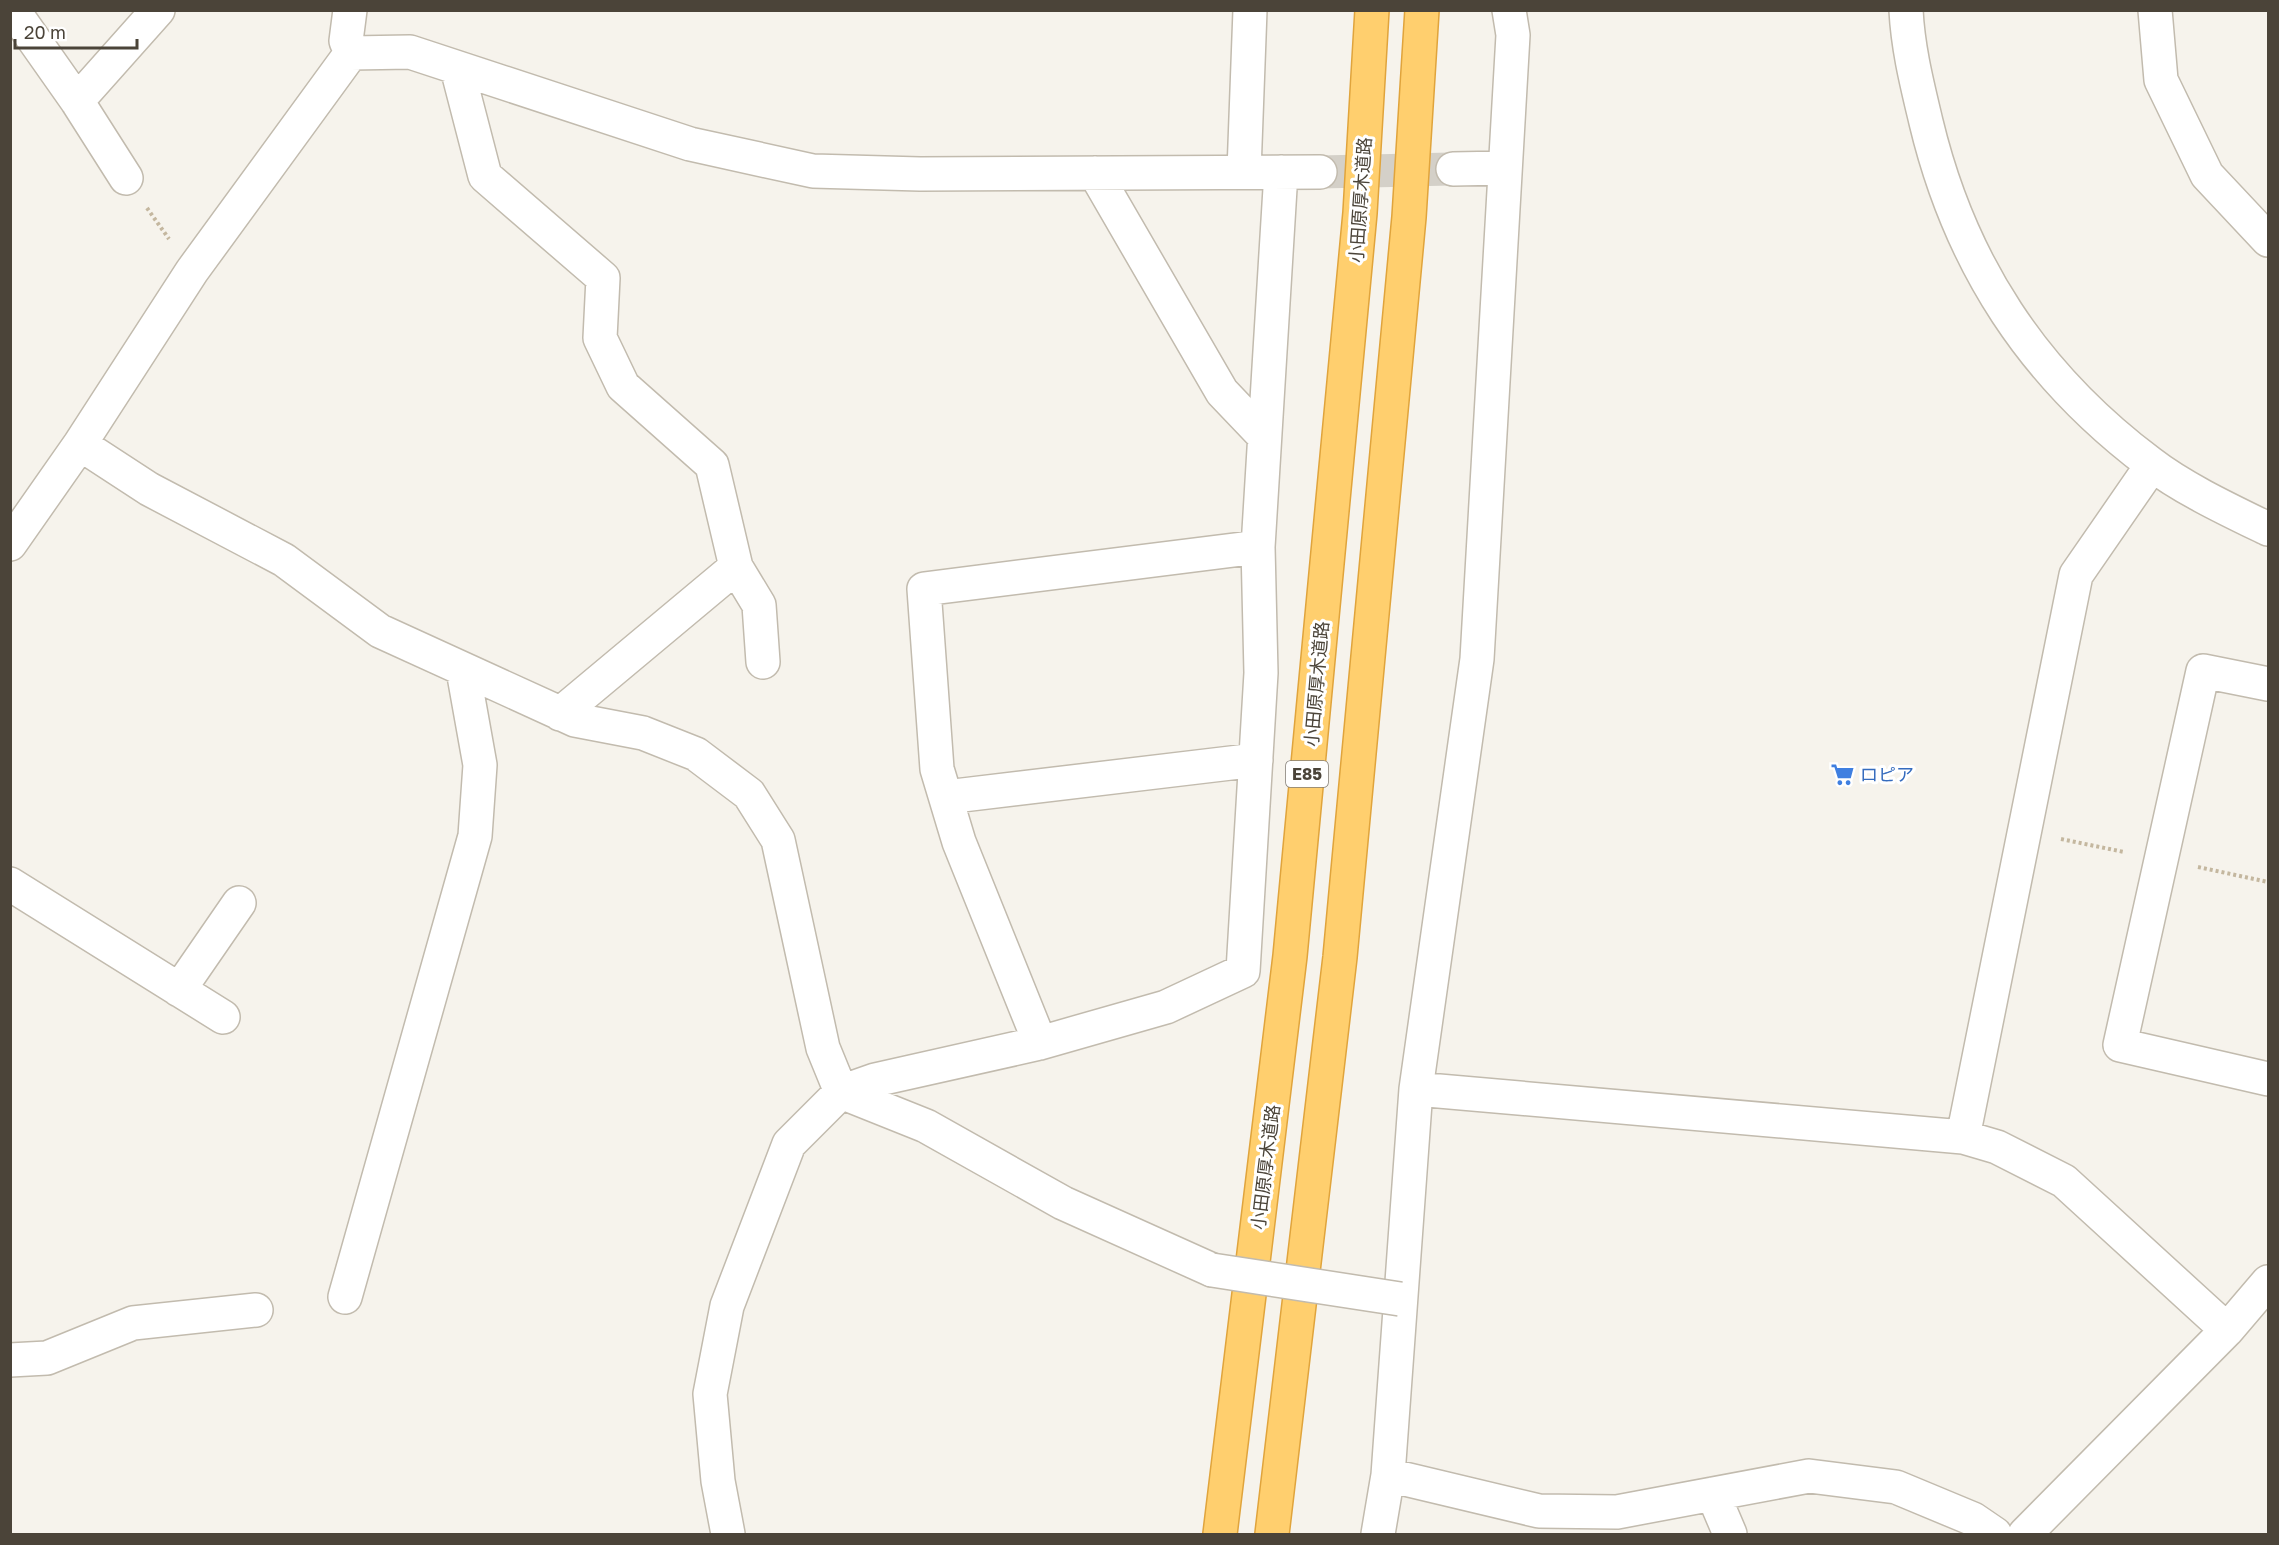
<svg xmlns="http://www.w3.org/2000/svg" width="2279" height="1545" viewBox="0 0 2279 1545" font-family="'Golos Text','Noto Sans JP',sans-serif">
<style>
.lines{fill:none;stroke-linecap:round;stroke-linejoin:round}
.minor-tunnel{stroke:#d4d0c8;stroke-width:33;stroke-dasharray:33 16;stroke-linecap:butt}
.minor-casing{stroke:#c2bbae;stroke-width:36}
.highway-casing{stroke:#e0a43c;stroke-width:36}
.path{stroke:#c4b79f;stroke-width:4;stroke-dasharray:3 3;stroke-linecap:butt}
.minor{stroke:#fff;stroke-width:33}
.highway{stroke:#ffcf6e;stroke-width:33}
.minor-bridge-casing{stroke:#c2bbae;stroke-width:36;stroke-linecap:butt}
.minor-bridge{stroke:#fff;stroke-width:33}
.labels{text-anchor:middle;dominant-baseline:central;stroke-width:6;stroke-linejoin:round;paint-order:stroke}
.shield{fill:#fff;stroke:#817c74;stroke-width:1.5}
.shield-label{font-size:16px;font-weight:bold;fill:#4b4439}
.street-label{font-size:18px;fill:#4b4439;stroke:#fff}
.shop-label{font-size:18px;fill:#366cbe;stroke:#fff;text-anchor:start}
</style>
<rect width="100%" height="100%" fill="#f6f3ec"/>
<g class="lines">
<path class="minor-tunnel" d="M1320 172 1453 169"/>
<defs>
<path id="minor" d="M13 10 77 101 126 178
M350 10 346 41 351 53
M1906 10C1908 49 1917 84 1926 122 1960 264 2033 375 2150 463 2182 488 2231 511 2268 529
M2155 10 2161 80 2207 175 2268 240
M351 53 410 52 690 144 813 171 920 174 1320 172
M457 68 485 176 603 278 600 338 623 386 712 465 736 567 560 714
M77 101 158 10
M1453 169 1504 168
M1244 171 1250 10
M1095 173 1222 392 1264 436
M80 444 149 489 284 560 380 631 575 720 643 733 696 754 749 794 778 840 823 1048 841 1092 926 1126 1063 1203 1212 1270
M10 544 80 444 192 271 351 53
M736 567 759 605 763 662
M2268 684 2203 671 2120 1045 2268 1079
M946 797 1256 760
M10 884 223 1017
M179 990 239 903
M1040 1043 959 842 937 769 924 589 1258 547
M1416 1089 1963 1137 1997 1147 2064 1181 2227 1330
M1963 1137 2076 575 2152 465
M345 1297 475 836 480 765 463 670
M10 1360 47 1358 133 1323 256 1310
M1388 1475 1539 1511 1617 1512 1809 1476 1896 1487 1973 1519 1995 1534
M1713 1494 1730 1534
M728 1534 718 1481 710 1394 727 1306 789 1144 841 1092 875 1080 1040 1043 1166 1007 1243 971 1261 673 1258 547 1281 172
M1378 1534 1388 1475 1416 1089 1477 659 1513 35 1509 10
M2025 1534 2227 1330 2268 1282"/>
<path id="highway" d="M1220 1534 1290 956 1360 213 1372 10
M1272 1534 1340 957 1409 217 1422 10"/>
</defs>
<use href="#minor" class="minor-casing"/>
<use href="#highway" class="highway-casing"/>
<path class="path" d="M147 208 169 239
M2061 839 2124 852
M2198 867 2268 882"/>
<use href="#minor" class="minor"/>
<use href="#highway" class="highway"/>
<defs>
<path id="minor-bridge" d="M1212 1270 1400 1299"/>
</defs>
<use href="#minor-bridge" class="minor-bridge-casing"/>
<use href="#minor-bridge" class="minor-bridge"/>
</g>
<defs>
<symbol id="supermarket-bare" viewBox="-9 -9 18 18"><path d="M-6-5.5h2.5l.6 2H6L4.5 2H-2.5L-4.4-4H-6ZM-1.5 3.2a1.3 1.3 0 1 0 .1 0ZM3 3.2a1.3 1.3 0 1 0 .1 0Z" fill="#3f7fe0" stroke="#fff" stroke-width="2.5" paint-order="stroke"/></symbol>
</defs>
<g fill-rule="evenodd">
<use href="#supermarket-bare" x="1826" y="758" width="33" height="33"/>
</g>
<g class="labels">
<rect class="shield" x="1286" y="761" width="42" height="26" rx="4.5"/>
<g class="shield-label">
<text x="1307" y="774">E85</text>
</g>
<g class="street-label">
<text transform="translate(1360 200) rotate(-86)">小田原厚木道路</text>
<text transform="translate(1316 684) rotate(-85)">小田原厚木道路</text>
<text transform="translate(1265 1167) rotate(-83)">小田原厚木道路</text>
</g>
<g class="shop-label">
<text x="1860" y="774">ロピア</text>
</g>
</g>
<rect width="2279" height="1545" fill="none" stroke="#4b4439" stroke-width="24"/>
<path d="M15 39v9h122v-9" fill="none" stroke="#4b4439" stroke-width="3"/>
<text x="24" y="39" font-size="18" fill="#4b4439" stroke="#ffffff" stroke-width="4.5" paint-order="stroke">20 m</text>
</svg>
